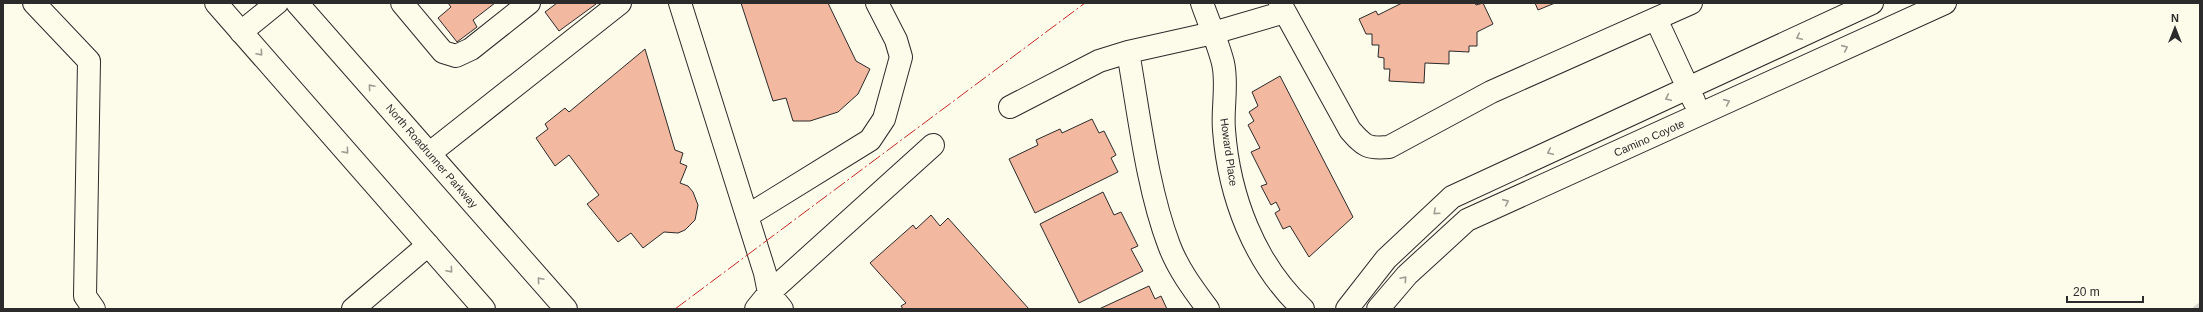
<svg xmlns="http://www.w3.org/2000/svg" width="2203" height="312" viewBox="0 0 2203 312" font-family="Helvetica,sans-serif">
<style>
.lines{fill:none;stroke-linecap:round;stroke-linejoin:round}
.stream{stroke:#d8d7c9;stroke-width:8}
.building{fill:#f2b8a0;stroke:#2b2b2b}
.minor-casing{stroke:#2b2b2b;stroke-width:24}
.major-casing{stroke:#2b2b2b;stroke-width:24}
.minor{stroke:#fdfbea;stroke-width:22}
.major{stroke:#fdfbea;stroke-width:22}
.power{stroke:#c62828;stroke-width:1;stroke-dasharray:14 3 2 3;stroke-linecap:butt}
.oneway{stroke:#9e9d94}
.labels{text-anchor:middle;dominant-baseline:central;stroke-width:3;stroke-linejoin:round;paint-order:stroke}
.street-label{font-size:11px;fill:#2b2b2b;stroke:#fdfbea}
</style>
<rect width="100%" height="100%" fill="#fdfbea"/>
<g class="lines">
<path class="stream" d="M2197 309 2200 307"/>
</g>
<path class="building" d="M448 3H495L473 20 477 27 457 42 438 18 451 7Z
M557 3H595L596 4 559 31 545 12Z
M741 3H828L856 61 870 69 858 94 838 112 810 121H793L786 98 773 101Z
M1402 3H1475L1476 5 1483 3 1493 24 1477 32V46H1469V52L1449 51V64L1425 63 1424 83 1389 81 1390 69H1384V58L1378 57 1379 45H1372V34H1366L1359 19 1376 11 1378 15Z
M1535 3H1555L1538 10Z
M645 49 675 150 683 153 680 163 687 166 680 183 688 186 693 192 698 205 695 220 685 230 678 233 664 232 643 248 631 233 618 242 587 204 599 195 569 155 555 166 536 138 548 129 545 124 565 108 569 112Z
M1280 76 1353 217 1309 257 1290 226 1283 229 1275 213 1280 210 1276 202 1271 205 1261 186 1267 184 1251 152 1260 148 1248 125 1254 121 1249 112 1258 106 1252 92Z
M1092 119 1099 133 1104 131 1116 155 1111 158 1118 172 1035 213 1009 159 1038 145 1036 140 1060 129 1062 133Z
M1103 192 1114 215 1121 212 1138 246 1131 249 1143 271 1079 303 1040 224Z
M931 215 940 226 948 218 1029 309H903L901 306 906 303 870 263 913 225 916 229Z
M1149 286 1155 299 1161 296 1167 309H1099Z"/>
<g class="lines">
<defs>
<path id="minor" d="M34 3 89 61 85 296 94 309
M402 3 443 52 456 56 471 49 529 3
M680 3 747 216
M1202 3C1209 23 1218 43 1223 63 1228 84 1222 109 1224 130 1229 196 1254 263 1303 309
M1280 3 1350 130C1364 146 1367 149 1389 147L1491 92 1691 3
M1656 19 1694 101
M241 32 277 3
M1010 107 1099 61 1128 52
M430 153 620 3
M353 309 428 245
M756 309 769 293 933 145
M782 309 769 293 765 273 747 216 870 140 884 119 901 57 896 40 877 3
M1208 309C1193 289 1178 269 1169 245 1147 187 1139 114 1128 52L1213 33 1285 12
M1347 309 1386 259 1452 197 1872 3
M1378 309 1407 275 1467 220 1945 3"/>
<path id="major" d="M216 3 484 309
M297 3 566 309"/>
</defs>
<use href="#minor" class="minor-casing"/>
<use href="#major" class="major-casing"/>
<use href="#minor" class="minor"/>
<use href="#major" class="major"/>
<path class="power" d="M675 309 1085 3"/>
</g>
<defs><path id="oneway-chevron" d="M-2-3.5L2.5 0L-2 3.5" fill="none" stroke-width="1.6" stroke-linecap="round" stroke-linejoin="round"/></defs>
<g class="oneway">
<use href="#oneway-chevron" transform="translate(1799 37) rotate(155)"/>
<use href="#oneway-chevron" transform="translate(1845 48) rotate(-24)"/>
<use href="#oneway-chevron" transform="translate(260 53) rotate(49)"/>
<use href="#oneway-chevron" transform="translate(371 87) rotate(-131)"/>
<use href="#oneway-chevron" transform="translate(1668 98) rotate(155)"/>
<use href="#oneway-chevron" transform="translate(1727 102) rotate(-24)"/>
<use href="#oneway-chevron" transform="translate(346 151) rotate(49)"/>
<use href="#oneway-chevron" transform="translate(1550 152) rotate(155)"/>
<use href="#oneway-chevron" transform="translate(1506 202) rotate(-24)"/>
<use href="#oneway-chevron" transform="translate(1436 212) rotate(138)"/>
<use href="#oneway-chevron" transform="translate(450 270) rotate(49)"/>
<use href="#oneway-chevron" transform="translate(1404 279) rotate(-49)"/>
<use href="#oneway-chevron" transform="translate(540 280) rotate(-131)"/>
</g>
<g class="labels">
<g class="street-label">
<text transform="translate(1649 138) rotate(-24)">Camino Coyote</text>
<text transform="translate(1229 152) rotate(82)">Howard Place</text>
<text transform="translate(432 156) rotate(49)">North Roadrunner Parkway</text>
</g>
</g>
<rect width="2203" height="312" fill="none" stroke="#2b2b2b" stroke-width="8"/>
<g transform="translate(2175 28)" stroke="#fdfbea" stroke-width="3" paint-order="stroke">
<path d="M0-3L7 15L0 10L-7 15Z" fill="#2b2b2b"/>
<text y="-6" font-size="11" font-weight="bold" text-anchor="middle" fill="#2b2b2b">N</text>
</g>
<path d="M2067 296v6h76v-6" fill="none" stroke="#2b2b2b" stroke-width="2"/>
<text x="2073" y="296" font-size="12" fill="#2b2b2b" stroke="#fdfbea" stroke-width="3" paint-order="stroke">20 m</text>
</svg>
